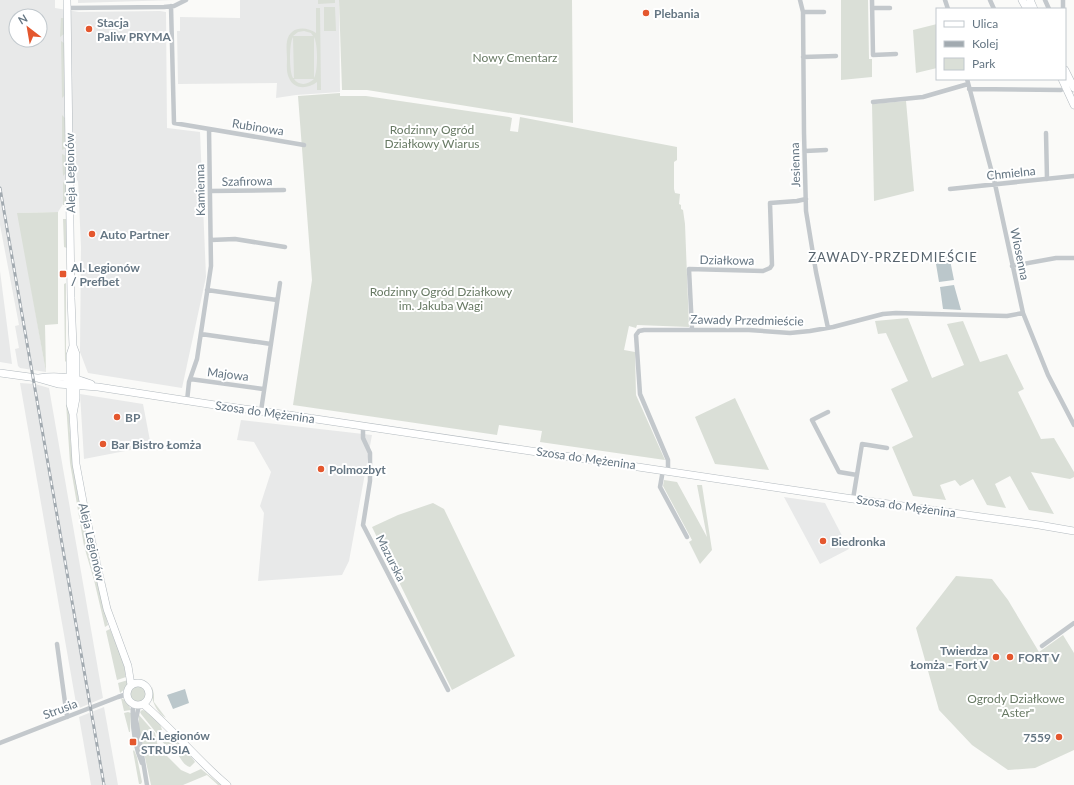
<svg xmlns="http://www.w3.org/2000/svg" width="1074" height="785" viewBox="0 0 1074 785" font-family="Lato,sans-serif">
<style>
.built{fill:#e8e9e9;fill-rule:evenodd}
.green{fill:#dadfd7;fill-rule:evenodd}
.water{fill:#bbc7cb}
.lines{fill:none;stroke-linecap:round;stroke-linejoin:round}
.secondary-casing{stroke:#b3babf;stroke-width:8}
.street{stroke:#c3c8cc;stroke-width:4.5}
.secondary{stroke:#fff;stroke-width:7}
.rail-casing{stroke:#a2aab0;stroke-width:3}
.rail{stroke:#fff;stroke-width:1.5;stroke-dasharray:4.5;stroke-linecap:butt}
.poi-dot{fill:#e4572e;stroke:#fff;stroke-width:1.5}
.labels{text-anchor:middle;dominant-baseline:central;stroke-width:4;stroke-linejoin:round;paint-order:stroke}
.poi-label{font-size:12px;font-weight:bold;fill:#657683;stroke:#fff;text-anchor:start}
.park-label{font-size:12px;fill:#687a64;stroke:#fff}
.street-label{font-size:12px;fill:#657683;stroke:#fff}
.neighbourhood-label{font-size:13px;letter-spacing:1px;fill:#57646e;stroke:#fff}
</style>
<rect width="100%" height="100%" fill="#fafaf8"/>
<path class="built" d="M0 0H55V8L79 12 160 11 166 12 167 128 200 132 206 277 182 388 88 373 80 352 81 247 78 180 58 212 18 213 46 372 20 368 18 366 15 349 19 348 15 326 19 325 0 225ZM16 16H40V40H16Z
M78 0H175L78 3Z
M240 0H339L340 92 296 95 276 98 277 83 178 84 177 31H180V17L240 18Z
M0 271 12 364 0 362Z
M20 383 35 384 49 388 103 698 77 709Z
M80 394 143 404 151 446 84 459Z
M241 420 372 435 349 561 342 575 258 581 264 513 260 506 271 472 254 442 237 440Z
M784 497 825 503 849 549 820 564Z
M104 707 118 785H91L79 717Z"/>
<path class="green" d="M318 0H335V3L318 4Z
M339 0H572L573 123 367 90H342Z
M841 0H868L869 59H872V77L841 80Z
M324 7H335L336 31H324Z
M316 8H320L321 90H317V82C308 89 294 90 289 78 286 72 287 65 287 59 287 54 286 47 287 41 290 26 306 26 316 33ZM304 31 311 33 313 36H293L298 32ZM293 37 294 78H293C289 72 289 43 293 37ZM314 37C318 44 318 71 314 78ZM294 79H314C308 85 299 86 294 79Z
M61 18H64V34L60 37Z
M937 24V68L916 73 913 30Z
M61 41 64 43 65 95 62 98Z
M340 93V96H366L509 117 512 118 510 131 518 132 520 117 677 147V160L674 162V189L675 193 680 194 679 204 681 205V209L683 210 685 224 689 327 637 325 636 328 629 326 624 350 635 352 636 395 665 460 540 442 542 431 499 425 497 435 293 405 312 280 298 96Z
M906 101 914 191 874 201 872 104Z
M62 115 65 118 66 148 62 150Z
M62 154 66 156V173L63 176Z
M63 182 66 184V205H63Z
M58 212V324L45 325 46 372 17 213Z
M63 219H67V248L64 247Z
M66 283V362L65 361 64 284Z
M908 318 932 378 964 365 947 324 963 321 980 362 1007 354 1024 389 1018 392 1041 439 1054 438 1074 472V477L1070 479 1031 472 1054 514 1029 510 1010 476 995 484 1006 508 987 505 973 479 960 486 955 480 940 485 946 500 913 496 892 447 913 437 891 389 908 381 886 333 878 334 875 321Z
M735 398 769 470 715 464 695 417Z
M69 401C69 422 70 442 73 463 80 518 96 571 108 625L105 627 94 580 84 546 70 463 66 403Z
M664 480 677 482 707 537 697 485H702L712 550 700 564 689 542 692 540 663 486Z
M433 503 444 509 515 656 452 690 372 527 398 515Z
M956 576 992 579 1008 600 1039 652 1063 635 1074 653V750L1035 768 1008 770 972 745 939 710 916 628Z
M110 629 121 656 127 674 125 675 126 677 117 680 106 631Z
M128 680 127 687 120 693 118 683Z
M130 694a8 8 0 1 1 16 0a8 8 0 1 1-16 0Z
M152 687 154 694V702L166 718C155 712 150 697 152 687Z
M121 698 127 701 131 710 124 711Z
M142 710C150 711 161 722 162 730L158 735 141 714 140 712Z
M128 712 131 713 130 732H129L124 713Z
M139 715 155 733 158 747 181 770 190 774 201 769 221 785H218L207 775 183 785H151L139 730Z
M168 734 173 737 193 759 195 762 190 767C182 765 181 756 174 751 170 747 165 746 162 741L165 735Z
M134 750 137 757 142 782 141 784H139L133 751Z"/>
<path class="water" d="M949 255 954 280 939 282 935 258Z
M954 285 961 310 943 309 940 287Z
M185 689 189 703 173 709 167 695Z"/>
<g class="lines">
<defs>
<path id="secondary" d="M67 0 71 298 73 346 76 354V398L73 414
M1022 0 1027 9
M1030 0 1034 9
M1065 70 1074 88
M1062 79 1074 105
M73 346 70 355V404L73 414 76 464 85 512 107 609 128 666 131 685
M0 373 37 378 58 384 98 387 215 405 289 415 853 499 1039 525 1074 531
M39 378C58 375 73 377 91 384
M127 694a11 11 0 1 1 22 0a11 11 0 1 1-22 0Z
M143 704C173 729 197 760 227 785"/>
</defs>
<use href="#secondary" class="secondary-casing"/>
<path class="street" d="M800 0 803 12 804 133 806 211 816 272 828 328
M872 0 873 55 896 54
M945 0 948 9
M990 0 994 9
M1045 0 1049 9
M1063 0V9
M171 6 174 123 304 145
M67 8 164 7 174 6 186 0
M872 8H890
M803 12H824
M803 57 836 56
M967 79 995 184 1023 313 1048 375 1074 425
M969 89 1061 90
M873 102 923 97 968 84
M1046 133 1047 179
M805 151 826 150
M950 189 1074 176
M210 191 284 190
M211 240 235 239 285 247
M1012 266 1056 258H1074
M207 290 277 300
M692 329 689 269 763 271 770 268 772 265 770 203 797 201 806 199
M201 334 271 344
M190 379 263 389
M187 401 189 382 197 359 211 266 209 129
M261 411 280 283
M828 412 812 420 839 472 857 475
M363 426V438L370 453V481L363 525 448 690
M663 470 660 487 687 537
M668 470V460L640 394 636 335 639 331 644 330H749L790 333 810 331 833 327 883 314 896 313 1007 316 1023 313
M853 499 862 444 887 448
M57 644 67 717
M1042 646 1074 623
M133 704C132 724 134 745 142 763
M139 705 136 719 147 785
M0 743 118 697 127 694"/>
<use href="#secondary" class="secondary"/>
<defs>
<path id="rail" d="M0 188 104 785"/>
</defs>
<use href="#rail" class="rail-casing"/>
<use href="#rail" class="rail"/>
</g>
<g class="poi-dot">
<circle cx="646" cy="13" r="4"/>
<circle cx="89" cy="29" r="4"/>
<circle cx="92" cy="234" r="4"/>
<rect x="59" y="270" width="8" height="8" rx="2"/>
<circle cx="117" cy="417" r="4"/>
<circle cx="103" cy="444" r="4"/>
<circle cx="321" cy="469" r="4"/>
<circle cx="823" cy="541" r="4"/>
<circle cx="996" cy="657" r="4"/>
<circle cx="1010" cy="657" r="4"/>
<circle cx="1059" cy="737" r="4"/>
<rect x="129" y="738" width="8" height="8" rx="2"/>
</g>
<g class="labels">
<g class="poi-label">
<text x="654" y="13">Plebania</text>
<text x="97" y="22">Stacja<tspan x="97" dy="14">Paliw PRYMA</tspan></text>
<text x="100" y="234">Auto Partner</text>
<text x="71" y="267">Al. Legionów<tspan x="71" dy="14">/ Prefbet</tspan></text>
<text x="125" y="417">BP</text>
<text x="111" y="444">Bar Bistro Łomża</text>
<text x="329" y="469">Polmozbyt</text>
<text x="831" y="541">Biedronka</text>
<text x="988" y="650" text-anchor="end">Twierdza<tspan x="988" dy="14">Łomża - Fort V</tspan></text>
<text x="1018" y="657">FORT V</text>
<text x="141" y="735">Al. Legionów<tspan x="141" dy="14">STRUSIA</tspan></text>
<text x="1051" y="737" text-anchor="end">7559</text>
</g>
<g class="park-label">
<text x="515" y="57">Nowy Cmentarz</text>
<text x="432" y="129">Rodzinny Ogród<tspan x="432" dy="14">Działkowy Wiarus</tspan></text>
<text x="441" y="291">Rodzinny Ogród Działkowy<tspan x="441" dy="14">im. Jakuba Wagi</tspan></text>
<text x="1016" y="698">Ogrody Działkowe<tspan x="1016" dy="14">"Aster"</tspan></text>
</g>
<g class="street-label">
<text transform="translate(258 127) rotate(9)">Rubinowa</text>
<text transform="translate(795 165) rotate(-92)">Jesienna</text>
<text transform="translate(70 173) rotate(-91)">Aleja Legionów</text>
<text transform="translate(1011 173) rotate(-6)">Chmielna</text>
<text transform="translate(247 181) rotate(-1)">Szafirowa</text>
<text transform="translate(200 190) rotate(-91)">Kamienna</text>
<text transform="translate(1020 254) rotate(78)">Wiosenna</text>
<text transform="translate(727 260) rotate(1)">Działkowa</text>
<text transform="translate(747 320) rotate(1)">Zawady Przedmieście</text>
<text transform="translate(228 374) rotate(7)">Majowa</text>
<text transform="translate(265 412) rotate(8)">Szosa do Mężenina</text>
<text transform="translate(586 458) rotate(8)">Szosa do Mężenina</text>
<text transform="translate(906 506) rotate(8)">Szosa do Mężenina</text>
<text transform="translate(92 542) rotate(77)">Aleja Legionów</text>
<text transform="translate(391 558) rotate(63)">Mazurska</text>
<text transform="translate(60 709) rotate(-21)">Strusia</text>
</g>
<g class="neighbourhood-label">
<text x="893" y="257">ZAWADY-PRZEDMIEŚCIE</text>
</g>
</g>
<rect x="936" y="8" width="130" height="72" fill="#ffffff" stroke="#c1c8cd"/>
<rect x="944" y="21" width="20" height="6" fill="#ffffff" stroke="#c1c8cd"/>
<text x="972" y="28" font-size="12" fill="#657683">Ulica</text>
<rect x="944" y="41" width="20" height="6" fill="#a2aab0" stroke="#c1c8cd"/>
<text x="972" y="48" font-size="12" fill="#657683">Kolej</text>
<rect x="944" y="58" width="20" height="12" fill="#dadfd7" stroke="#c1c8cd"/>
<text x="972" y="68" font-size="12" fill="#657683">Park</text>
<g transform="translate(28 28) rotate(329)"><circle r="19" fill="#ffffff" stroke="#c1c8cd"/>
<path d="M0-3L7 15L0 10L-7 15Z" fill="#e4572e"/>
<text y="-6" font-size="11" font-weight="bold" text-anchor="middle" fill="#657683">N</text>
</g>
</svg>
